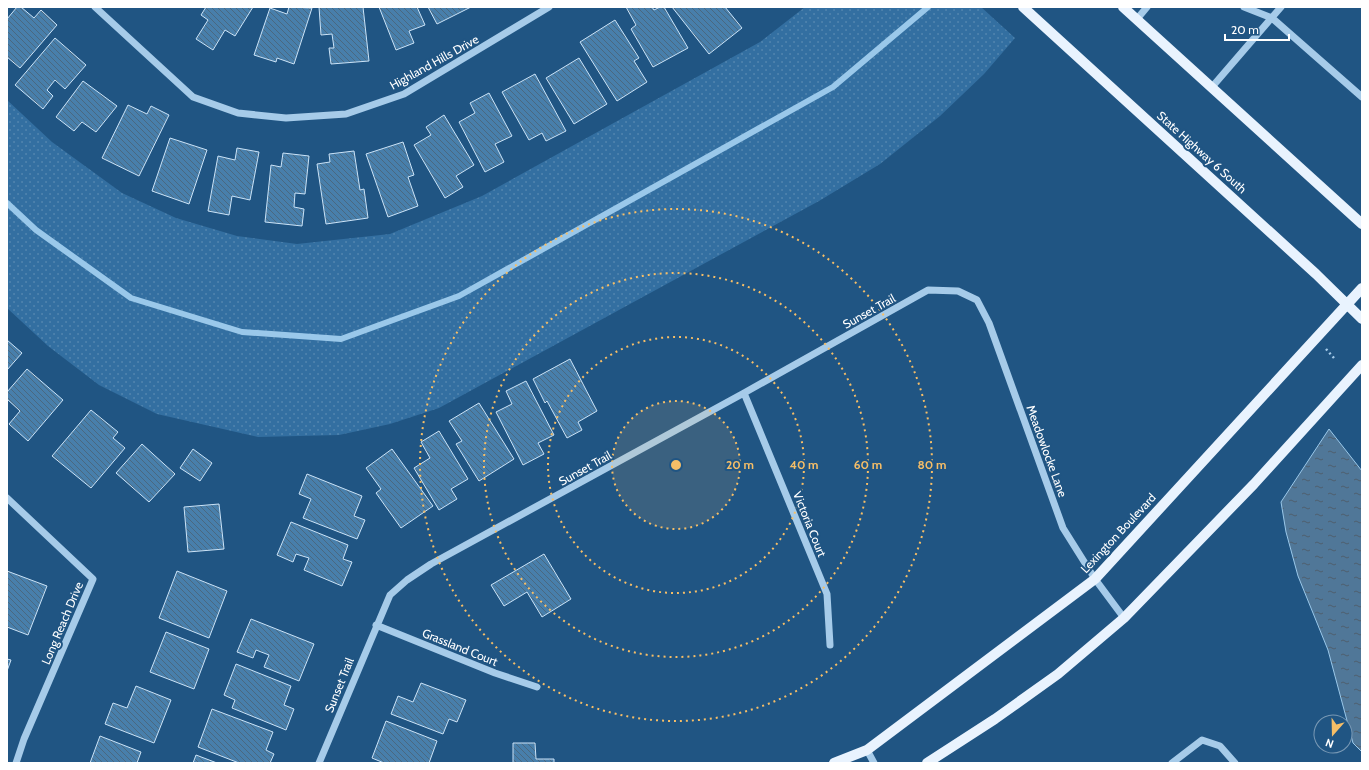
<svg xmlns="http://www.w3.org/2000/svg" width="1369" height="770" viewBox="0 0 1369 770" font-family="Cabin,sans-serif">
<style>
.grass{fill:url(#grass-dots)}
.water{fill:url(#water-ripples);stroke:#9ac8ea}
.lines{fill:none;stroke-linecap:round;stroke-linejoin:round}
.stream{stroke:#9ac8ea;stroke-width:6}
.building{fill:url(#building-back-hatch);stroke:#cbe3f7}
.path{stroke:#a6cbe9;stroke-width:2.5;stroke-dasharray:2 3;stroke-linecap:butt}
.minor{stroke:#a6cbe9;stroke-width:7}
.major{stroke:#e9f3fe;stroke-width:10}
.ring{fill:none;stroke:#f6be67;stroke-width:2;stroke-dasharray:2 4}
.labels{text-anchor:middle;dominant-baseline:central;stroke-width:4;stroke-linejoin:round;paint-order:stroke}
.street-label{font-size:12px;fill:#fff;stroke:#205583}
.centre{fill:#f6be67;stroke:#205583;stroke-width:2}
.ring-label{font-size:12px;text-anchor:middle;font-weight:bold;fill:#f6be67;stroke:#205583;stroke-width:4;stroke-linejoin:round;paint-order:stroke}
</style>
<defs>
<pattern id="grass-dots" width="8" height="8" patternUnits="userSpaceOnUse"><rect width="8" height="8" fill="#336fa1"/><path d="M2 2h.1M6 6h.1" fill="none" stroke="#5285af" stroke-width="1.8" stroke-linecap="round"/></pattern>
<pattern id="water-ripples" width="26" height="14" patternUnits="userSpaceOnUse"><rect width="26" height="14" fill="#507798"/><path d="M2 4q2-2 4 0t4 0M15 11q2-2 4 0t4 0" fill="none" stroke="#4e5f6e"/></pattern>
<pattern id="building-back-hatch" width="6" height="6" patternUnits="userSpaceOnUse"><rect width="6" height="6" fill="#487fab"/><path d="M-1 5l2 2M0 0l6 6M5-1l2 2" fill="none" stroke="#4a6880"/></pattern>
</defs>
<rect width="100%" height="100%" fill="#205583"/>
<path class="grass" d="M805 7H981L1015 38 984 74 940 116 880 164 819 201 439 408 390 424 339 435 258 437 157 414 99 385 48 346 7 308V100L52 142 122 193 176 218 237 236 297 244 390 234 482 196 760 42Z"/>
<path class="water" d="M1329 429 1362 471V752L1353 743 1328 650 1298 576 1286 532 1281 502Z"/>
<g class="lines">
<path class="stream" d="M7 203 36 230 131 298 242 332 341 339 459 296 833 87 928 7"/>
</g>
<path class="building" d="M17 7H21L34 18 41 10 57 25 20 68 7 57V19Z
M206 7H253L235 36 225 30 213 50 196 39 208 20 201 15Z
M289 7 312 8 294 64 277 58 276 62 254 55 270 8 287 14Z
M319 7H363L369 61 331 64 329 48H334L332 34 321 35Z
M379 7H417L425 25 409 31 414 43 396 50Z
M428 7H471L437 24Z
M626 7H652L654 10 660 7H664L688 48 653 67 631 29 636 25Z
M672 7H725L742 28 709 54Z
M615 20 639 58 634 61 647 82 617 101 580 42Z
M55 38 86 65 65 89 55 80 47 90 53 96 43 109 15 85Z
M579 58 607 104 574 124 546 78Z
M535 74 566 131 546 141 542 133 529 140 502 92Z
M83 81 117 106 96 132 82 122 74 131 56 117Z
M489 93 512 136 495 144 504 162 485 172 459 122 475 113 470 103Z
M128 105 147 114 151 106 169 115 139 176 102 158Z
M444 115 474 165 456 176 463 187 445 198 414 145 431 135 426 127Z
M170 138 207 150 189 204 152 191Z
M403 142 414 175 408 177 418 206 388 217 366 154Z
M237 148 259 152 250 200 232 196 229 215 208 211 218 156 235 160Z
M354 151 360 190 364 189 368 218 326 224 317 164 330 162 329 154Z
M283 153 309 156 305 194 295 193 294 207 304 209 302 226 265 222 271 165 281 167Z
M7 340 22 353 7 370Z
M570 359 597 411 578 422 582 430 567 438 547 401 545 403 533 379Z
M27 369 63 400 28 441 9 424 20 411 7 399V392Z
M526 381 554 435 538 443 544 454 523 465 496 412 512 404 506 391Z
M479 403 514 459 479 481 456 444 462 441 449 421Z
M91 410 118 432 113 438 125 448 91 488 52 456Z
M439 431 468 479 451 489 457 499 439 510 414 468 430 458 421 442Z
M142 444 175 474 149 502 116 473Z
M193 449 212 463 200 481 180 468Z
M392 449 433 506 401 528 376 493 381 489 366 468Z
M307 474 362 496 354 516 365 520 357 539 303 518 311 499 299 494Z
M219 504 224 549 188 552 184 507Z
M291 522 348 545 343 559 352 562 342 586 304 570 309 558 296 554 293 562 277 555Z
M544 554 571 599 542 617 527 592 504 606 491 585Z
M7 571 47 586 28 635 7 627Z
M177 571 227 591 209 638 159 618Z
M251 619 314 644 299 681 264 667 269 655 256 650 253 658 237 652Z
M166 632 209 649 194 689 150 672Z
M7 659 11 660 7 671Z
M236 664 291 686 284 705 294 709 286 730 232 708 235 700 224 695Z
M421 683 466 700 457 722 449 719 443 734 391 714 398 696 413 702Z
M136 686 171 700 154 743 105 724 113 703 127 708Z
M212 709 273 732 266 750 274 754 270 763H239L198 747Z
M386 721 437 741 429 763H384L372 758Z
M100 736 141 752 137 763H90Z
M513 743H535L536 759H554V763H513Z
M196 755 217 763H193Z"/>
<g class="lines">
<path class="path" d="M1326 349 1334 358"/>
<path class="minor" d="M95 7 193 97 238 113 286 118 346 114 404 94 549 7
M1244 7 1272 18 1362 97
M1137 19 1147 7
M1212 87 1281 7
M744 393 827 594 830 645
M7 498 93 579 24 739 16 763
M376 625 495 673 537 687
M867 750 874 763
M319 763 390 595 407 580 431 564 744 393 928 290 958 291 977 300 989 323 1063 528 1095 579 1124 618
M1172 763 1202 740 1220 746 1235 763"/>
<path class="major" d="M1023 7 1316 274 1362 319
M1123 7 1362 224
M834 763 867 750 1095 579 1362 288
M927 763 995 719 1058 674 1124 618 1254 484 1362 365"/>
</g>
<circle cx="676" cy="465" r="64" fill="#f6be67" fill-opacity=".12"/>
<g class="ring">
<circle cx="676" cy="465" r="64"/>
<circle cx="676" cy="465" r="128"/>
<circle cx="676" cy="465" r="192"/>
<circle cx="676" cy="465" r="256"/>
</g>
<g class="labels">
<g class="street-label">
<text transform="translate(434 62) rotate(-29)">Highland Hills Drive</text>
<text transform="translate(1202 152) rotate(42)">State Highway 6 South</text>
<text transform="translate(869 311) rotate(-29)">Sunset Trail</text>
<text transform="translate(1047 451) rotate(70)">Meadowlocke Lane</text>
<text transform="translate(585 468) rotate(-29)">Sunset Trail</text>
<text transform="translate(810 524) rotate(68)">Victoria Court</text>
<text transform="translate(1118 533) rotate(-47)">Lexington Boulevard</text>
<text transform="translate(62 623) rotate(-67)">Long Reach Drive</text>
<text transform="translate(460 647) rotate(22)">Grassland Court</text>
<text transform="translate(339 685) rotate(-68)">Sunset Trail</text>
</g>
</g>
<circle cx="676" cy="465" r="6" class="centre"/>
<g class="ring-label">
<text x="740" y="469">20 m</text>
<text x="804" y="469">40 m</text>
<text x="868" y="469">60 m</text>
<text x="932" y="469">80 m</text>
</g>
<rect width="1369" height="770" fill="none" stroke="#ffffff" stroke-width="16"/>
<g transform="translate(1333 734) rotate(200)"><circle r="19" fill="#205583" stroke="#7999b5"/>
<path d="M0-3L7 15L0 10L-7 15Z" fill="#f6be67"/>
<text y="-6" font-size="11" font-weight="bold" text-anchor="middle" fill="#ffffff">N</text>
</g>
<path d="M1225 34v6h64v-6" fill="none" stroke="#ffffff" stroke-width="2"/>
<text x="1231" y="34" font-size="12" fill="#ffffff" stroke="#205583" stroke-width="3" paint-order="stroke">20 m</text>
</svg>
